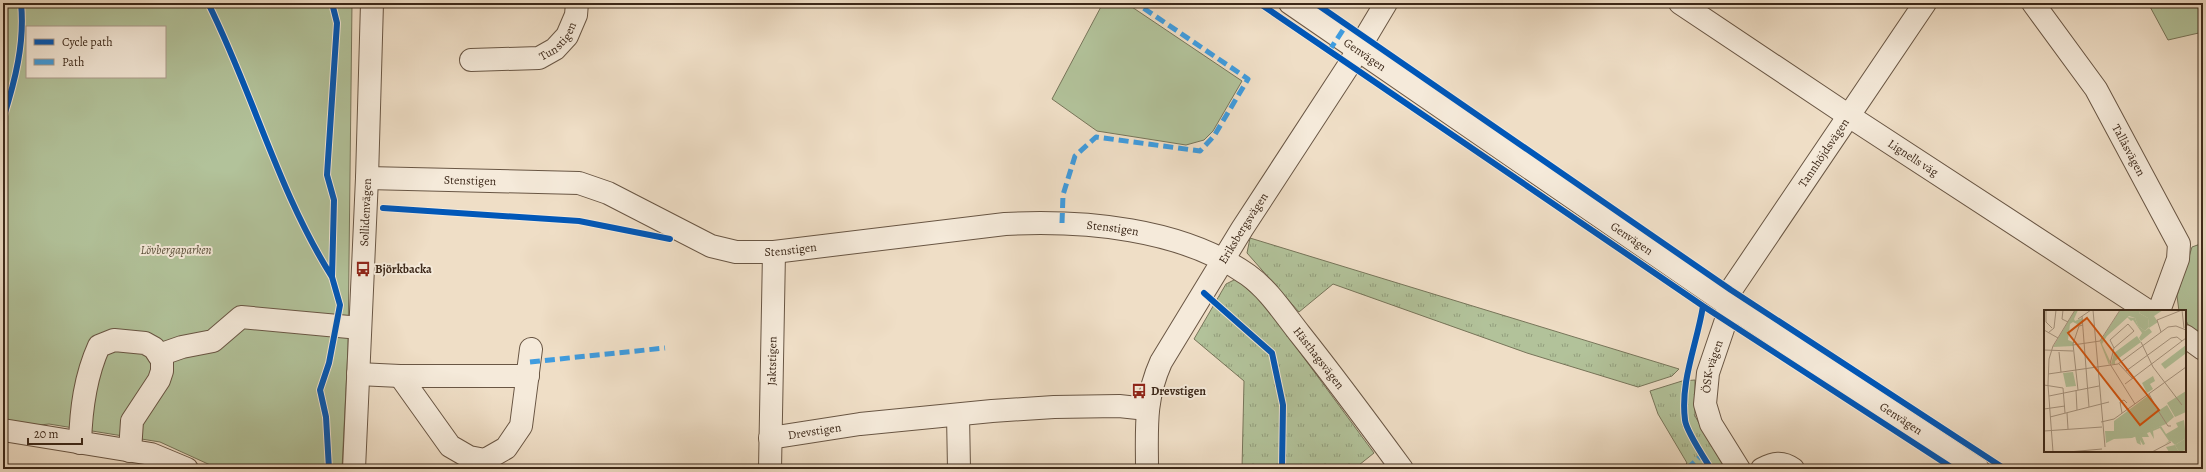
<svg xmlns="http://www.w3.org/2000/svg" width="2206" height="472" viewBox="0 0 2206 472" font-family="Alegreya,serif">
<style>
.grass{fill:url(#grass-tufts);stroke:#77755a}
.green{fill:#b2c29a;stroke:#77755a;fill-rule:evenodd}
.lines{fill:none;stroke-linecap:round;stroke-linejoin:round}
.minor-casing{stroke:#695644;stroke-width:24}
.minor{stroke:#f5eada;stroke-width:22}
.quiet{stroke:#3f9cdf;stroke-width:5;stroke-dasharray:10 5;stroke-linecap:butt}
.cycleway-casing{stroke:#f5eada;stroke-width:8}
.cycleway{stroke:#0057b8;stroke-width:6}
.labels{text-anchor:middle;dominant-baseline:central;stroke-width:4;stroke-linejoin:round;paint-order:stroke}
.street-label{font-size:12px;fill:#3c2819;stroke:#f5eada}
.park-label{font-size:12px;font-style:italic;fill:#5a4e39;stroke:#f5eada}
.poi-label{font-size:12px;font-weight:bold;fill:#3c2819;stroke:#f5eada;text-anchor:start}
.inset-road{fill:none;stroke:#a79581;stroke-width:1}
.view{fill:#d7540d;fill-opacity:0.15;stroke:#d7540d;stroke-width:2}
.inset-edge{fill:none;stroke:#3c2819;stroke-width:2}
</style>
<defs>
<pattern id="grass-tufts" width="24" height="20" patternUnits="userSpaceOnUse"><rect width="24" height="20" fill="#b2c29a"/><path d="M3 7l-1-3M5 7V3M7 7l1-3M15 17l-1-3M17 17v-4M19 17l1-3" fill="none" stroke="#929e7d"/></pattern>
</defs>
<rect width="100%" height="100%" fill="#efdec6"/>
<filter id="stains"><feTurbulence type="fractalNoise" baseFrequency=".005" numOctaves="4"/><feColorMatrix values="0 0 0 0 .2 0 0 0 0 .09 0 0 0 0 .02 0 0 0 .5 -.17"/></filter>
<radialGradient id="worn" r=".72"><stop offset=".6" stop-color="#630" stop-opacity="0"/><stop offset="1" stop-color="#630" stop-opacity=".3"/></radialGradient>
<path class="grass" d="M1250 238 1679 369 1672 376 1638 387 1527 353 1333 284 1299 312 1247 253Z
M1236 279 1265 305 1374 453 1354 469H1242L1244 381 1194 339 1226 284Z
M1695 380V416L1725 469H1681L1687 463 1658 414 1650 391 1682 381Z"/>
<path class="green" d="M3 3H352L348 348 342 469H219L160 442 49 424 3 429ZM27 27H165V77H27Z
M1103 3H1126L1242 81 1213 131 1204 140 1186 145 1097 131 1052 99Z
M2148 3H2203V32L2168 40Z
M2203 243V337C2191 328 2185 327 2185 311H2179L2177 296 2192 247Z"/>
<g class="lines">
<defs>
<g id="minor">
<path id="s1" d="M1290 3 1727 304 1978 469"/>
<path id="s2" d="M1680 3 1849 116 2148 311"/>
<path id="s3" d="M2033 3 2096 89 2179 244 2178 259 2159 311"/>
<path id="s4" d="M471 60 539 58 555 49 567 36 576 15 577 3"/>
<path id="s5" d="M367 178 579 183 608 193 711 246 736 252H774L1005 224C1084 220 1181 228 1248 275 1269 290 1284 314 1300 334 1335 378 1369 424 1402 469"/>
<path d="M2185 336 2203 349"/>
<path d="M159 355 182 347 213 341 241 317 360 328"/>
<path d="M358 374 400 376H528"/>
<path d="M400 376 450 446 469 457 485 460 506 448 521 426 531 349"/>
<path d="M958 415 959 469"/>
<path d="M3 430 151 454 187 469"/>
<path id="s6" d="M770 438 860 424 992 411 1054 407 1119 406 1147 409"/>
<path d="M80 443C81 409 85 377 99 346L114 340 145 343 154 348 162 360V371L159 380 132 421 130 451"/>
<path id="s7" d="M354 469 367 178 372 3"/>
<path id="s8" d="M770 469 774 252"/>
<path id="s9" d="M1147 469C1147 429 1144 400 1161 362L1242 229 1349 65 1386 3"/>
<path id="s10" d="M1739 469 1711 424 1705 404 1708 373 1726 320 1731 290 1925 3"/>
<path d="M1762 469C1774 463 1782 461 1793 469"/>
</g>
</defs>
<use href="#minor" class="minor-casing"/>
<use href="#minor" class="minor"/>
<path class="quiet" d="M1329 51 1347 24
M3 180 5 196V268L3 280
M1062 223 1063 195 1075 156 1096 137 1200 151 1214 136 1248 79 1136 3
M530 362 665 348
M1687 469 1702 455"/>
<defs>
<path id="cycleway" d="M208 3C253 93 278 191 332 277
M1259 3 1703 306C1697 344 1680 381 1685 420 1686 431 1705 459 1711 469
M1315 3 1731 290 2005 469
M3 119C15 81 25 43 21 3
M383 208 579 221 670 239
M1204 293 1272 353 1283 405 1282 469
M1703 306 1954 469
M329 469 326 417 320 390 329 363 340 305 332 277 334 200 327 175 337 23 332 3"/>
</defs>
<use href="#cycleway" class="cycleway-casing"/>
<use href="#cycleway" class="cycleway"/>
</g>
<defs>
<symbol id="bus-bare" viewBox="-9 -9 18 18"><path d="M-5-6H5V4H4V6H2V4H-2V6H-4V4H-5ZM-3.5-4V0h7V-4ZM-3.5 1.2v1.5H-2V1.2ZM2 1.2v1.5H3.5V1.2Z" fill="#8f2418" stroke="#f5eada" stroke-width="2.5" paint-order="stroke"/></symbol>
</defs>
<g fill-rule="evenodd">
<use href="#bus-bare" x="352" y="258" width="22" height="22"/>
<use href="#bus-bare" x="1128" y="380" width="22" height="22"/>
</g>
<g class="labels">
<g class="street-label">
<text stroke="none"><textPath href="#s4" startOffset="94">Tunstigen</textPath></text>
<text stroke="none"><textPath href="#s1" startOffset="91">Genvägen</textPath></text>
<text stroke="none"><textPath href="#s3" startOffset="176">Tallåsvägen</textPath></text>
<text stroke="none"><textPath href="#s10" startOffset="357">Tannhöjdsvägen</textPath></text>
<text stroke="none"><textPath href="#s2" startOffset="280">Lignells väg</textPath></text>
<text stroke="none"><textPath href="#s5" startOffset="103">Stenstigen</textPath></text>
<text stroke="none"><textPath href="#s7" startOffset="257">Sollidenvägen</textPath></text>
<text stroke="none"><textPath href="#s5" startOffset="763">Stenstigen</textPath></text>
<text stroke="none"><textPath href="#s9" startOffset="266">Eriksbergsvägen</textPath></text>
<text stroke="none"><textPath href="#s1" startOffset="415">Genvägen</textPath></text>
<text stroke="none"><textPath href="#s5" startOffset="439">Stenstigen</textPath></text>
<text stroke="none"><textPath href="#s5" startOffset="1017">Hästhagsvägen</textPath></text>
<text stroke="none"><textPath href="#s8" startOffset="108">Jaktstigen</textPath></text>
<text stroke="none"><textPath href="#s10" startOffset="112">ÖSK-vägen</textPath></text>
<text stroke="none"><textPath href="#s1" startOffset="739">Genvägen</textPath></text>
<text stroke="none"><textPath href="#s6" startOffset="45">Drevstigen</textPath></text>
</g>
<g class="park-label">
<text x="176" y="250">Lövbergaparken</text>
</g>
<g class="poi-label">
<text x="375" y="269">Björkbacka</text>
<text x="1151" y="391">Drevstigen</text>
</g>
</g>
<g transform="translate(2044 310)">
<rect width="142" height="142" fill="#efdec6"/>
<path d="M76 0H97L95 3 104 8 105 17 101 21 94 16 91 8 85 6 63 26 58 34 66 51 65 55 56 32ZM93 26 97 32 71 51V54H67L70 43ZM140 110 142 128 131 135 135 142H125L122 137 131 135 127 131 121 134 125 131 116 118 109 121 110 129 106 122 103 123 105 127H98L101 134 99 135 96 130 97 135 93 133 91 126 95 124 117 116 122 124 134 117 132 113Z" fill="#b2c29a"/>
<path d="M97 0H119L110 6 114 12 105 18 104 8 95 3ZM83 7 91 8 94 16 101 21 105 18 108 22 97 31 95 28 98 23 89 10 87 11ZM142 35 141 44 121 59 117 54ZM142 81V102L131 107 123 93Z" fill="#b2c29a"/>
<path d="M31 0H34L30 9 31 11 38 8V14L35 15 29 12 26 14 24 30 29 32V36L9 37ZM29 62 32 76 22 77 19 63ZM109 66 111 71 106 74 109 79 103 83 98 73ZM105 85 114 101 123 95 130 107 122 114 88 128 70 129 62 133 61 121H70V111ZM142 128V140L135 142 131 135Z" fill="#b2c29a"/>
<path class="inset-road" d="M2 0V12L8 18M19 0 18 9 24 12M49 0 61 137M138 0 140 18M38 6 45 97M34 9 47 0M0 20 14 28M117 22 113 10 138 0M4 23 10 18 12 0M97 32 109 57 138 95M29 35 56 31 76 0M70 38 66 30 84 14 90 21 70 38 66 54 91 94M0 40 29 41M15 42 17 62M75 54 89 69M82 61 127 28 133 27 138 31M4 64 74 54 124 17 132 16 142 20M81 74 142 28M0 75 19 78 21 103M32 80 33 100M34 80 29 34 35 16 39 15M105 84 115 102 124 116H127M5 86 55 76M0 99 21 96M23 103 24 119M78 103 76 92 80 90 83 93M6 107 65 92M57 112 70 109 142 57M0 121 58 117M9 142 4 75 5 49 9 36 31 0M24 142 58 139M108 142 127 132"/>
<path class="view" d="M43 8 115 100 96 115 24 23Z"/>
<rect width="142" height="142" class="inset-edge"/>
</g>
<rect width="2206" height="472" fill="none" stroke="#efdec6" stroke-width="16"/>
<rect x="4" y="4" width="2198" height="464" fill="none" stroke="#3c2819" stroke-width="2"/>
<rect x="8" y="8" width="2190" height="456" fill="none" stroke="#3c2819"/>
<rect x="26" y="26" width="140" height="52" fill="#f5eada" stroke="#ab9c8d"/>
<rect x="34" y="39" width="20" height="6" fill="#0057b8" stroke="#ab9c8d"/>
<text x="62" y="46" font-size="12" fill="#3c2819">Cycle path</text>
<rect x="34" y="59" width="20" height="6" fill="#3f9cdf" stroke="#ab9c8d"/>
<text x="62" y="66" font-size="12" fill="#3c2819">Path</text>
<path d="M28 438v6h54v-6" fill="none" stroke="#3c2819" stroke-width="2"/>
<text x="34" y="438" font-size="12" fill="#3c2819" stroke="#f5eada" stroke-width="3" paint-order="stroke">20 m</text>
<rect width="100%" height="100%" filter="url(#stains)"/>
<rect width="100%" height="100%" fill="url(#worn)"/>
</svg>
